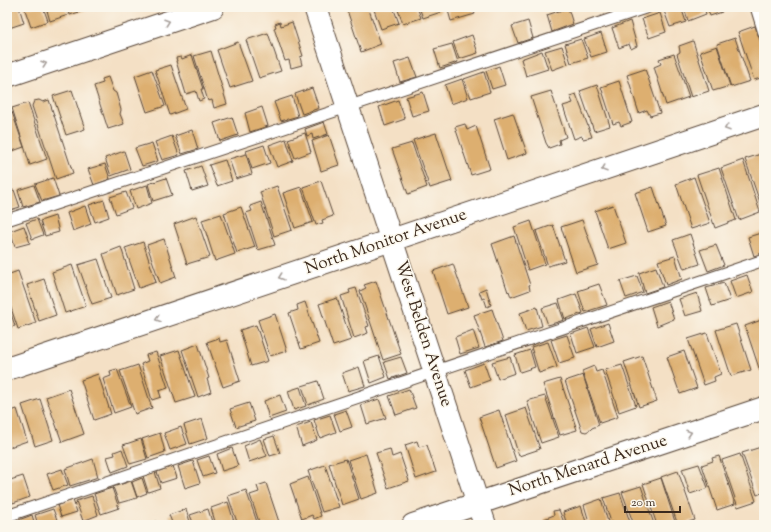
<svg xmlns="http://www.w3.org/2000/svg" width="771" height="532" viewBox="0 0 771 532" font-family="'Sorts Mill Goudy',serif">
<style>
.building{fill:#ddaf70}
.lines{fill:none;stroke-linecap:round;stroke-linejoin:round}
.lane-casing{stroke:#574537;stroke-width:13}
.street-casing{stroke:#574537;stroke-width:24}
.lane{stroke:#fff;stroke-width:11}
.street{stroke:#fff;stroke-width:22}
.oneway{stroke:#a79f9a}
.labels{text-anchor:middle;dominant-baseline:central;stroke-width:3;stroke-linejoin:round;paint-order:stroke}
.street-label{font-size:17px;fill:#3b2a1e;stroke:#fbf7ec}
</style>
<rect width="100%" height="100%" fill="#fbf7ec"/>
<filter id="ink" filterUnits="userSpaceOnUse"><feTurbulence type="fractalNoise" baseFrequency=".025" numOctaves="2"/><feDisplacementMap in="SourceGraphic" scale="8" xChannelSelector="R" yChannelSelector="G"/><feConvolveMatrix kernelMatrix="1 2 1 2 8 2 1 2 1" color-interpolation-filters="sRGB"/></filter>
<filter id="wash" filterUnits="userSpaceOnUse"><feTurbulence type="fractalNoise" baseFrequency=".012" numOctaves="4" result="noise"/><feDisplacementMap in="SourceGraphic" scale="16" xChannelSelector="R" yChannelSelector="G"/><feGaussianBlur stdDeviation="0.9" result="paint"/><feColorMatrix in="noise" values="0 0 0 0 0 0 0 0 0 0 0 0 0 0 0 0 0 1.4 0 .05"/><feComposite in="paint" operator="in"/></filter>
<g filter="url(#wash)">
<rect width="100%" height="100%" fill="#f4e0c5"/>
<g id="blocks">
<path class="building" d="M7 7H19L24 23 9 28 7 21Z
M24 7H43L48 21 31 27Z
M46 7H65L68 15 50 21Z
M68 7H88V9L70 15Z
M346 7H368L381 44 361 52Z
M373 7H393L399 23 381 29Z
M397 7H417L421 18 403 24Z
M419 7H440L441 12 423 18Z
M447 7H472L475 14 451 21Z
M610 7H624L612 12Z
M675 7H681L686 22 670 27 664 11Z
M684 7H704L706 14 688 21Z
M707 7H720L722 12 710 16Z
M568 8 573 24 552 32 547 15Z
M660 13 666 32 649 38 642 19Z
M528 21 533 38 518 43 512 26Z
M630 21 637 46 631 49 629 44 619 48 612 28Z
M280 22 281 26 292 22 303 56 300 57 302 65 291 68 289 60 285 61 274 28 276 27 275 24Z
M755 26 764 52V77L754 80 738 32Z
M268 33 281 71 259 78 246 40Z
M601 33 607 52 591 57 584 39Z
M472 35 478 53 459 59 453 42Z
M735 38 750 81 731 87 717 44Z
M581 39 588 58 571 63 565 44Z
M693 41 709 91 691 97 677 54 680 52 679 46Z
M238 42 252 81 230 88 217 50Z
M452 44 458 62 440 68 434 49Z
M562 46 568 64 552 70 545 51Z
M717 46 730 86 713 91 700 52Z
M211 51 227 104 214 108 212 100 208 101 194 56Z
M542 51 548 69 526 76 521 59Z
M674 54 689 97 666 105 654 67 661 64 659 59Z
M192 55 203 89H201L204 99 199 101 196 91 186 94 176 61H177L176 58 181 57 182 59Z
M410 58 417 77 400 82 394 63Z
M171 65 186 109 170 115 155 70Z
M499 66 505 85 492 89 486 71Z
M645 69 660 113 650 116 647 110 639 113 627 75Z
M152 70 165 106 147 112 135 76Z
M484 72 490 92 471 98 464 79Z
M108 77 113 91 116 93 121 110 120 114 124 124 108 129 94 86 103 83 102 79Z
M462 79 468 98 451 104 445 85Z
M619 81 632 122 621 126 619 122 613 124 601 87Z
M597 85 610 126 594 131 580 91Z
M312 88 319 108 302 114 295 94Z
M72 90 85 129 66 135 53 96Z
M551 91 566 137 559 140 560 144 549 148 546 143 531 97Z
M423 92 429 111 412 116 406 97Z
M576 94 592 137 583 139 582 136 574 139 563 106 573 103 570 96Z
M292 96 298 116 281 121 274 102Z
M39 100 43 102 49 100 73 173 56 179 32 106 34 101Z
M398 100 405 119 385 126 379 107Z
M28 103 47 159 30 165 12 108Z
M262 107 268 126 250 132 245 113Z
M12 112 24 147 7 153V113Z
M513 113 527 153 507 160 494 119Z
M232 117 238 135 220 141 214 123Z
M324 122 328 134 313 139 312 134 307 136 305 129Z
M465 124 467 130 476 126 490 169 471 175 455 127Z
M192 130 198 149 182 154 175 136Z
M305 133 311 152 295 158 288 139Z
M436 133 452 181 430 188 413 140Z
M329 135 339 165 321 171 312 141Z
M172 136 179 155 162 160 155 142Z
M286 139 293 161 277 167 269 145Z
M152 143 158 161 142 166 135 148Z
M412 143 427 187 408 194 392 149Z
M264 145 270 163 252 169 246 151Z
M124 151 130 169 111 176 105 158Z
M764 153V214L745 159Z
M246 154 252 174 236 179 229 159Z
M225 160 232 181 217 186 209 165Z
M743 160 760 212 739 220 721 168Z
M105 164 110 179 94 185 88 169Z
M201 166 208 186 192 191 186 171Z
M719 168 736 220 715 228 697 175Z
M694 177 710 223 691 229 676 184Z
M53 178 59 196 42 201 35 184Z
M166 178 172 195 153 201 148 184Z
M321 181 333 216 322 220 323 223 316 225 303 187Z
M34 185 40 202 23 207 18 190Z
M147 185 152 203 136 209 130 191Z
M277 186 292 230 274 236 260 192Z
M301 187 313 222 295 228 283 193Z
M653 187 666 226 648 232 635 193Z
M14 190 20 207 7 211V193Z
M126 192 132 208 116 214 110 197Z
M104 200 109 217 95 222 89 205Z
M261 202 275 245 258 250 246 213 252 211 250 206Z
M613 205 626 243 608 249 595 211Z
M85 206 91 224 73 231 67 213Z
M241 207 255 247 237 253 224 213Z
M221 214 235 254 215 261 202 220Z
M55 216 59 232 45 236 40 221Z
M196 216 210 257 187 264 174 224Z
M37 219 43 235 32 239 26 223Z
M582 220 598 265 576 272 561 227Z
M531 221 545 264 528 270 514 227Z
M553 225 565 261 548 266 536 231Z
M24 226 30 243 15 247 10 231Z
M764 232V252L754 256 748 237Z
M690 234 700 264 684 269 673 240Z
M514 236 530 285H529L530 290 511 297 509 291 508 292 492 244Z
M164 239 176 277 160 283 147 245Z
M143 242 156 282 139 288 125 248Z
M716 245 724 265 708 271 700 250Z
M121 247 134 289 117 295 103 254Z
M675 256 682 279 666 285 658 261Z
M98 259 111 298 92 304 78 265Z
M453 264 468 307 447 314 433 271Z
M72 265 86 306 65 313 52 272Z
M656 267 663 287 645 293 639 273Z
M18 271 36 323 18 329 7 296V275Z
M747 275 753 292 736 298 730 281Z
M637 276 643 292 626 298 620 281Z
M44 279 56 315 39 321 27 285Z
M376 281 401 354 383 360 360 291 366 288 364 285Z
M724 283 730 300 712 306 706 288Z
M599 284 607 305 585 312 578 291Z
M356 288 369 326 366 327 368 333 354 338 341 296 350 293 349 290Z
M486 288 491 305 487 307 484 298 482 299 479 291Z
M697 293 702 311 685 316 679 299Z
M576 294 583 313 565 319 559 300Z
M337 298 351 340 333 346 319 304Z
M668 301 674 319 657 326 651 307Z
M7 302 15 326 7 328Z
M305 302 319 343 301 349 289 313 298 310 297 305Z
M558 303 564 320 548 325 542 308Z
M537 307 542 326 526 331 520 313Z
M492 309 503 341 485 347 474 315Z
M275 314 287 351 270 356 258 320Z
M764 319V370L760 371 745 326Z
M608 323 614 341 597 347 591 329Z
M736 324 751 370 731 376 716 330Z
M256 325 268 361 251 366 240 330Z
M588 328 595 347 577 353 571 334Z
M473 330 479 348 460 354 455 337Z
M707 333 721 374 714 377 715 381 704 385 688 339Z
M567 335 575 358 559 363 551 340Z
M219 338 220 342 227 340 240 381 223 387 207 342Z
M548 342 557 367 539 373 531 347Z
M198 344 209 378 207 379 211 392 198 397 182 350Z
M179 350 195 397 176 403 160 356Z
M530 350 535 367 520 372 515 355Z
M684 351 697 388 680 394 667 357Z
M156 352 168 388 159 391 161 397 152 400 141 364 148 361 146 355Z
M379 356 386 377 371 383 364 361Z
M642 356 657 401 639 407 624 362Z
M401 357 407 373 390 379 384 362Z
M510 357 515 373 498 379 492 362Z
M484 363 490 380 471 387 465 370Z
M138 365 152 408 135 414 120 371Z
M622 365 636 406 619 412 605 370Z
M594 366 596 372 602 370 618 417 600 423 582 371Z
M359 367 365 386 348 391 342 373Z
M117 369 131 407 114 413 103 379 111 376 110 371Z
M98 374 111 414 94 420 81 380Z
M583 375 599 425 592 428 590 430 586 432 582 431 565 381Z
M560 379 577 430 560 435 543 384Z
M318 381 324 399 308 405 302 386Z
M300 387 306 406 294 410 288 391Z
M69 389 84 434 62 442 46 397Z
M409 389 416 408 396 415 389 396Z
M280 395 286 412 269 418 264 401Z
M545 396 559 437 541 443 527 401Z
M40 399 53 440 35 446 22 405Z
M379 399 386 418 367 424 361 405Z
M249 403 255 421 236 427 230 409Z
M526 408 540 449 519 456 506 415Z
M11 409V411L17 409 27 441 7 448V410Z
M346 410 352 427 340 431 334 414Z
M499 410 516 461 496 468 479 417Z
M330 415 336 432 320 438 314 420Z
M202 419 208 438 190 444 184 425Z
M311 422 317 440 302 446 296 427Z
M181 427 187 444 170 450 164 433Z
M160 433 165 452 148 458 142 439Z
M274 436 280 453 270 456 264 439Z
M141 439 147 459 130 464 123 445Z
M260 439 267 456 249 462 244 446Z
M417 441 419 447 427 445 436 472 416 479 405 445Z
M761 447 764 457V492L757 495 742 453Z
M232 448 238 466 222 471 217 454Z
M122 449 128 466 112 472 107 457 115 455 114 452Z
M390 449 392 457 400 454 409 481 388 488 376 453Z
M366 454 378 493 361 499 348 460Z
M740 454 756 501 738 507 722 460Z
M209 456 215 473 203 477 197 460Z
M719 456 735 504 717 510 702 465 713 461 712 458Z
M93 459 98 477 70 486 65 469Z
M346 459 359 499 342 505 329 464Z
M193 461 200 483 185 488 178 466Z
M699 464 708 488 690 494 682 469Z
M325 465 339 507 322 512 308 471Z
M173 466 177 478 161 483 157 472Z
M62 469 68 485 53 490 47 474Z
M678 471 695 520 678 525 661 477Z
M155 472 160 488 148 492 143 476Z
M23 476 30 497 13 503 7 487V481Z
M308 477 321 516 314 519 312 515 302 519 290 484Z
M142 478 147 493 137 497 132 482Z
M661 478 676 525H657L643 484Z
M131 481 137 498 119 503 113 487Z
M266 483 280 525H260L250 495 259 492 257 486Z
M641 486 654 524 650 525H634L622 492Z
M112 488 119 508 101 514 94 494Z
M246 490 258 525H238L228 496Z
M620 493 631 525H612L603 498Z
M92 496 98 515 83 521 76 501Z
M601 499 609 525H590L584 505Z
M73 500 77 512 61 517 57 505Z
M228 502 235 525H216L211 508Z
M581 506 587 525H567L563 512Z
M53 509 59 525H38L35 515Z
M186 509 191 525H173L169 515Z
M208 509 213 525H194L190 515Z
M559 510 565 525H546L544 519 554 515 553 511Z
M32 515 35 525H18L16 521Z
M156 521 158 525H145Z"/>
</g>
</g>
<g filter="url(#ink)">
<use href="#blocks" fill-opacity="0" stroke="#574537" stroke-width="1"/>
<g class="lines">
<defs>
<path id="lane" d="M756 7 764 33
M7 220 648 7
M7 516 764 260"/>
<path id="street" d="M315 7 485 525
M7 76 213 7
M7 369 764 115
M413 525 764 408"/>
</defs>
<use href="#lane" class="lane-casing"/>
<use href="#street" class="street-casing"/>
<use href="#lane" class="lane"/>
<use href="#street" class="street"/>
</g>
<defs><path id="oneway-chevron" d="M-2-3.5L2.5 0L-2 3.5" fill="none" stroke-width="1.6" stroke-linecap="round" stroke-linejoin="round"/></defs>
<g class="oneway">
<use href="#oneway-chevron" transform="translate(167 22) rotate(-19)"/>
<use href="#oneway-chevron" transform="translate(44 64) rotate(-19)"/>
<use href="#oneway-chevron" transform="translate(727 128) rotate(161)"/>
<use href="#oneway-chevron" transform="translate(604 169) rotate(161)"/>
<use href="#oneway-chevron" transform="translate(281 277) rotate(161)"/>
<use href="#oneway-chevron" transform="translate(158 319) rotate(161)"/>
<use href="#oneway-chevron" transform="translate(689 433) rotate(-18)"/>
</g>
</g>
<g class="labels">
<g class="street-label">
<text transform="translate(386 242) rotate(-19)">North Monitor Avenue</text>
<text transform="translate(423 334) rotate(72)">West Belden Avenue</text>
<text transform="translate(588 466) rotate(-18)">North Menard Avenue</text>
</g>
</g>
<rect width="771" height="532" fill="none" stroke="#fbf7ec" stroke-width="24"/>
<path d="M625 506v6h55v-6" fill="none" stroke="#3b2a1e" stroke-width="2"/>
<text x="631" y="506" font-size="12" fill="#3b2a1e" stroke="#fbf7ec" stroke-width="3" paint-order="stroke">20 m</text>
</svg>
